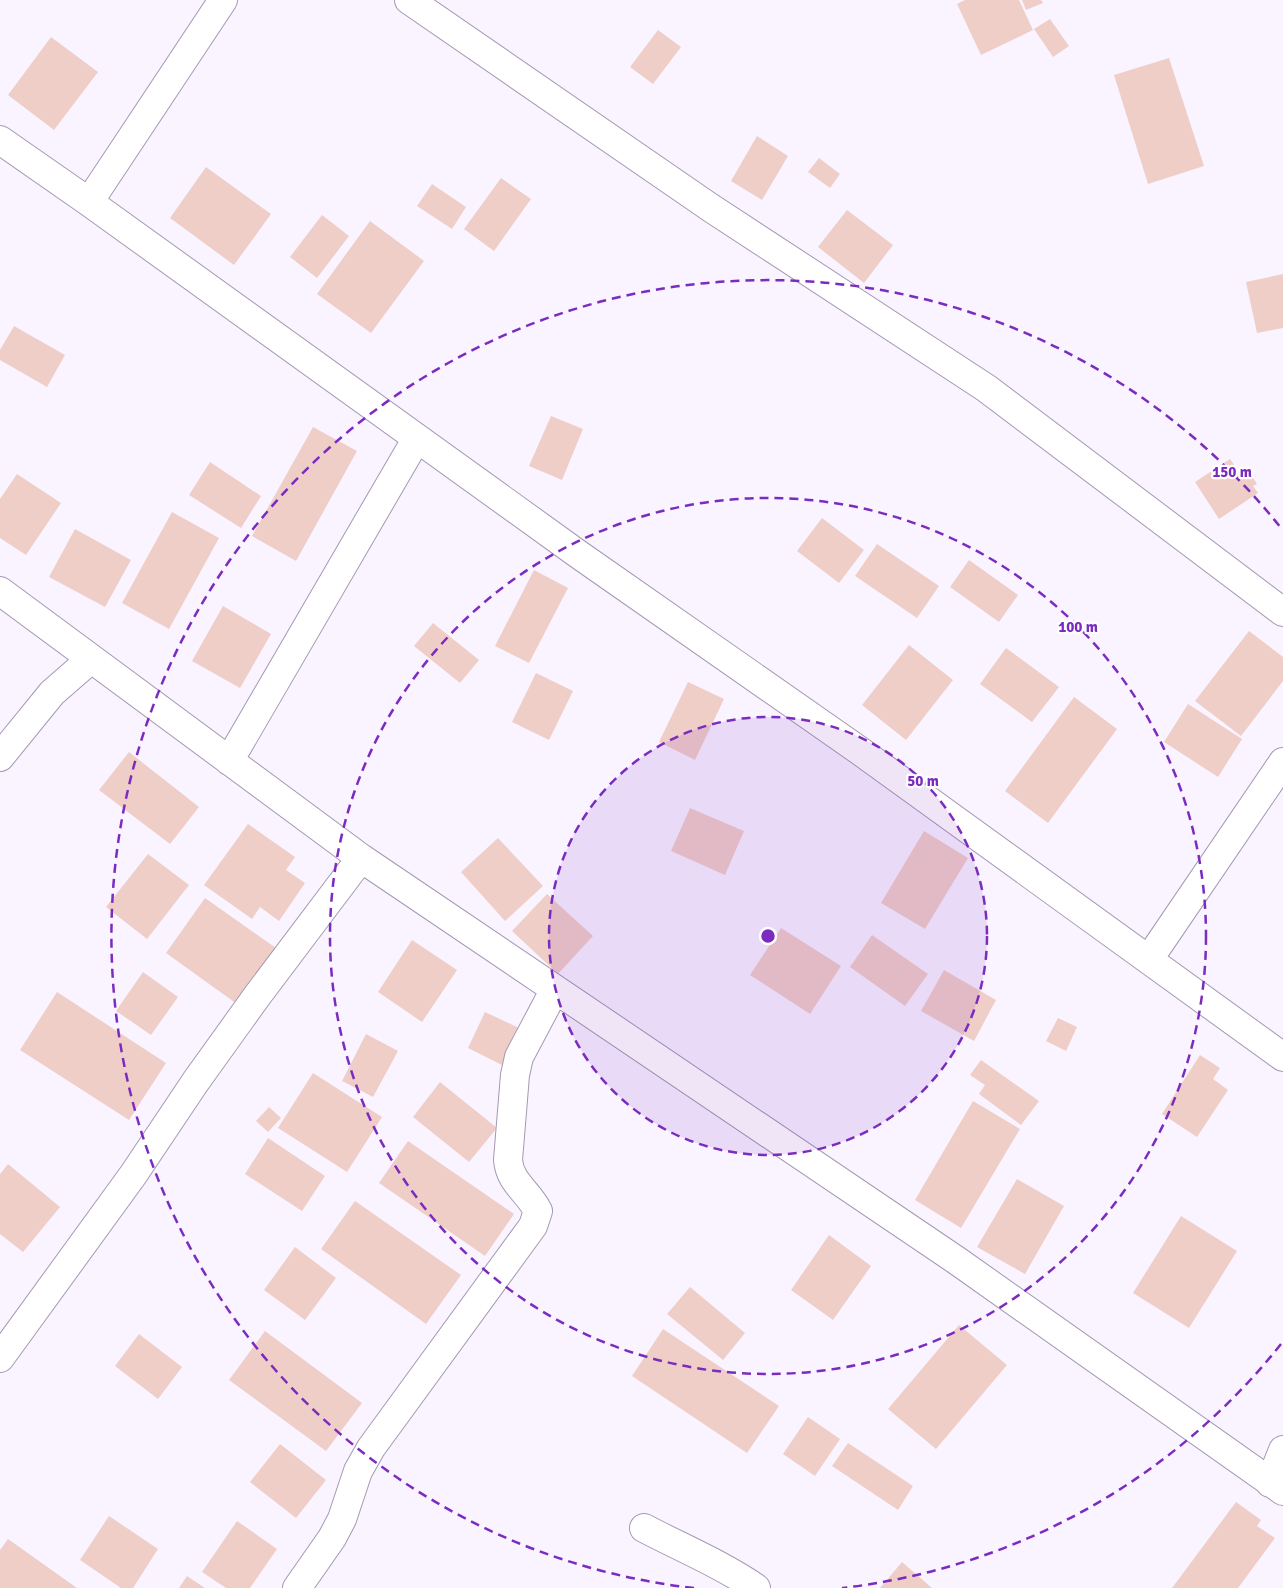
<svg xmlns="http://www.w3.org/2000/svg" width="1283" height="1588" viewBox="0 0 1283 1588" font-family="Signika,sans-serif">
<style>
.building{fill:#f0cec8}
.lines{fill:none;stroke-linecap:round;stroke-linejoin:round}
.minor-casing{stroke:#a598b2;stroke-width:30}
.minor{stroke:#fff;stroke-width:28}
.ring{fill:none;stroke:#7b2cbf;stroke-width:2.5;stroke-dasharray:9 6}
.centre{fill:#7b2cbf;stroke:#fff;stroke-width:2.5}
.ring-label{font-size:15px;text-anchor:middle;font-weight:bold;fill:#7b2cbf;stroke:#fff;stroke-width:4.5;stroke-linejoin:round;paint-order:stroke}
</style>
<rect width="100%" height="100%" fill="#f9f4ff"/>
<path class="building" d="M965 0H1019L1033 30 981 55 957 4Z
M1022 0H1041L1043 3 1026 10Z
M1050 19 1069 46 1053 57 1034 29Z
M658 30 681 47 653 84 630 67Z
M51 37 98 72 54 130 8 95Z
M1169 58 1204 166 1148 184 1114 75Z
M757 136 788 156 762 200 731 181Z
M819 158 840 174 830 188 808 172Z
M206 167 271 214 234 265 170 218Z
M501 178 531 199 494 251 464 229Z
M432 184 466 207 452 229 417 206Z
M847 210 893 245 864 283 818 247Z
M322 215 349 236 317 278 290 257Z
M370 221 424 261 371 333 317 294Z
M1283 274V328L1257 333 1246 282Z
M14 326 65 355 47 387 0 360V350Z
M551 416 583 429 562 480 529 466Z
M313 427 357 451 296 561 252 536Z
M1230 459 1239 472 1246 467 1257 484 1253 486 1258 493 1219 519 1195 482Z
M210 462 261 496 241 528 189 495Z
M17 474 61 503 26 555 0 538V499Z
M172 512 219 538 169 629 122 603Z
M822 518 864 550 839 583 797 551Z
M75 529 131 560 105 607 49 577Z
M877 544 939 586 917 618 855 576Z
M969 560 1018 595 999 622 950 587Z
M534 570 568 588 529 663 495 646Z
M223 606 271 634 240 688 192 661Z
M433 623 479 660 460 683 414 646Z
M1249 631 1283 657V681L1241 736 1195 701Z
M909 645 953 680 906 740 862 705Z
M1006 648 1059 687 1032 722 980 684Z
M536 673 573 691 549 740 512 722Z
M688 682 724 699 695 760 659 742Z
M1074 697 1117 729 1048 823 1005 791Z
M1188 704 1242 739 1218 777 1164 742Z
M129 752 199 807 170 844 99 790Z
M690 808 744 831 725 875 671 851Z
M248 824 295 857 286 870 305 883 279 921 260 907 252 919 204 885Z
M924 831 968 858 925 929 881 903Z
M498 838 543 886 505 921 461 872Z
M148 854 189 885 147 939 106 907Z
M547 894 593 936 558 974 512 931Z
M205 898 276 948 237 1004 166 953Z
M781 928 841 966 810 1014 750 975Z
M872 935 928 974 905 1006 850 967Z
M412 940 457 970 422 1022 378 992Z
M944 970 996 1000 974 1041 921 1011Z
M143 972 178 997 151 1035 116 1011Z
M57 992 166 1063 129 1120 20 1050Z
M485 1012 521 1029 504 1066 468 1048Z
M1058 1018 1077 1027 1066 1051 1046 1041Z
M366 1034 398 1051 373 1097 342 1081Z
M1200 1055 1220 1068 1213 1079 1228 1090 1197 1137 1162 1114Z
M981 1060 1039 1101 1021 1125 979 1094 985 1085 970 1075Z
M313 1073 382 1117 347 1172 278 1128Z
M440 1082 497 1128 469 1162 413 1117Z
M973 1101 1020 1129 961 1228 915 1200Z
M269 1107 281 1118 268 1132 256 1121Z
M268 1138 325 1176 302 1211 245 1174Z
M408 1141 514 1214 485 1256 379 1183Z
M8 1164 60 1207 23 1252 0 1234V1174Z
M1017 1179 1064 1206 1025 1274 977 1247Z
M355 1201 461 1275 426 1324 321 1249Z
M1181 1216 1237 1251 1189 1328 1133 1293Z
M829 1235 871 1266 833 1320 791 1290Z
M295 1247 336 1278 305 1320 264 1290Z
M690 1287 745 1333 723 1360 667 1314Z
M959 1325 1007 1365 936 1449 888 1409Z
M663 1329 779 1406 747 1453 632 1376Z
M265 1331 362 1403 326 1451 229 1380Z
M139 1334 182 1367 158 1399 115 1366Z
M808 1417 840 1439 815 1476 783 1454Z
M848 1443 913 1486 898 1510 832 1466Z
M280 1444 326 1480 296 1518 250 1482Z
M1236 1502 1261 1520 1257 1526 1275 1538 1238 1588H1172Z
M109 1516 158 1549 133 1588H121L80 1560Z
M237 1521 277 1549 250 1588H226L202 1572Z
M8 1539 77 1588H0V1550Z
M902 1562 932 1588H880Z
M187 1576 205 1588H179Z"/>
<g class="lines">
<defs>
<path id="minor" d="M409 0 711 208 986 388 1283 612
M0 140 89 202 578 554 860 751 1283 1057
M89 202 223 0
M0 591 361 858 956 1260 1283 1491
M0 757 52 693 91 659
M229 761 417 438
M1149 959 1283 762
M0 1358 133 1175 196 1081 257 996 361 858
M1270 1483 1283 1450
M644 1528C682 1548 721 1564 756 1588
M297 1588 332 1538 342 1519 358 1471 371 1448 533 1226 538 1211C528 1191 510 1183 508 1160L515 1075 519 1057 555 989"/>
</defs>
<use href="#minor" class="minor-casing"/>
<use href="#minor" class="minor"/>
</g>
<circle cx="768" cy="936" r="219" fill="#7b2cbf" fill-opacity=".12"/>
<g class="ring">
<circle cx="768" cy="936" r="219"/>
<circle cx="768" cy="936" r="438"/>
<path d="M1281 1344A656 656 0 0 1 842 1588M694 1588A656 656 0 1 1 1281 528"/>
</g>
<circle cx="768" cy="936" r="8" class="centre"/>
<g class="ring-label">
<text x="1232" y="477">150 m</text>
<text x="1078" y="632">100 m</text>
<text x="923" y="786">50 m</text>
</g>
</svg>
